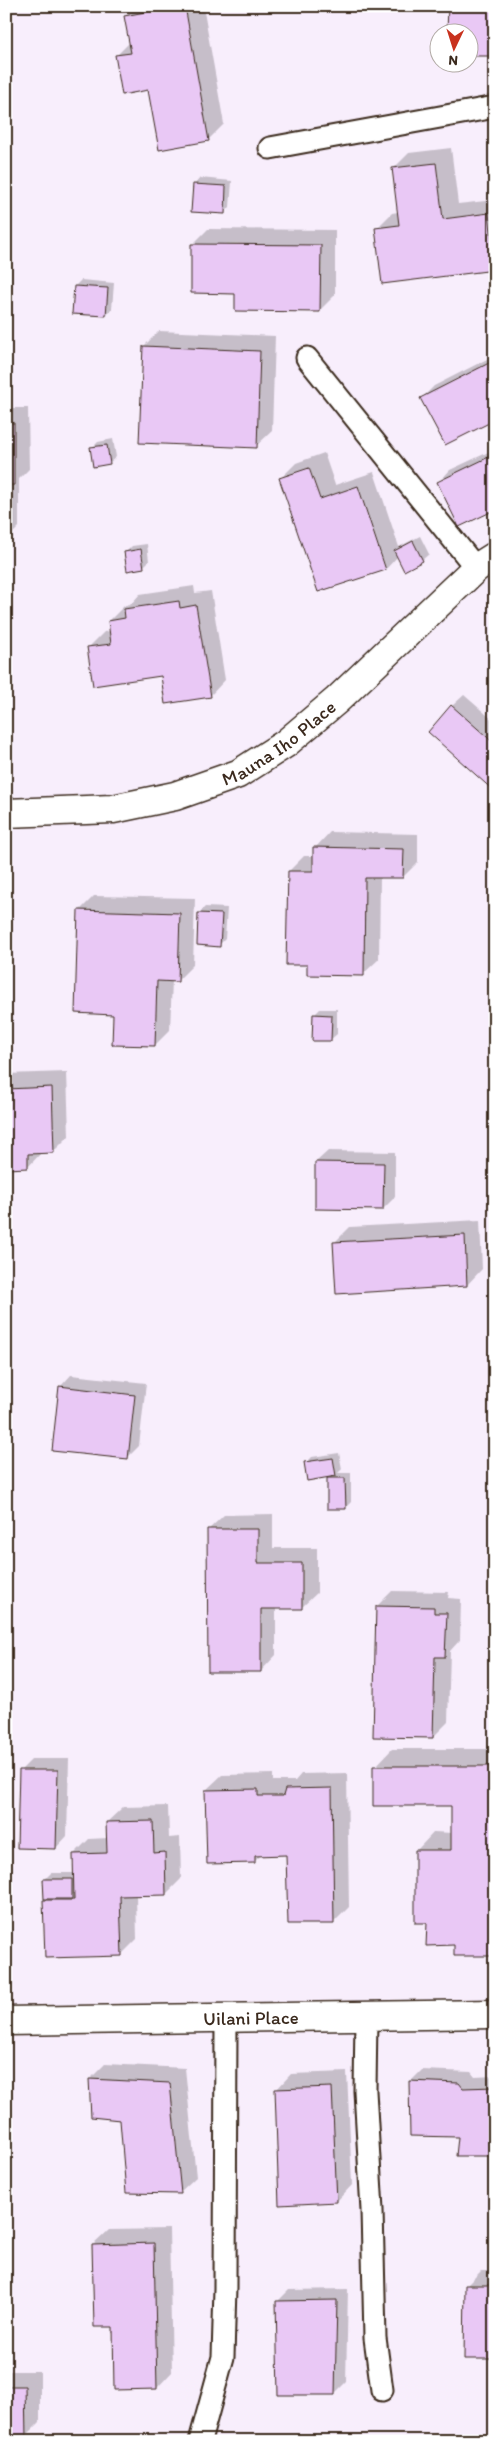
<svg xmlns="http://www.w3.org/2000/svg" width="501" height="2447" viewBox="0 0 501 2447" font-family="Itim,sans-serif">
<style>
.shadow{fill:#0003}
.building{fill:#e9c8f5;stroke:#3b2a1e}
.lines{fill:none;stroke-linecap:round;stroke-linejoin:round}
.service-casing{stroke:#3b2a1e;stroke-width:25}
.minor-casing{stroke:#3b2a1e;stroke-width:31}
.service{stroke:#fff;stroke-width:21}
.minor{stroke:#fff;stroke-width:28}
.labels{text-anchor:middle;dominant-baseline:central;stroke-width:4;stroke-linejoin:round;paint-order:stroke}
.street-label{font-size:19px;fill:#3b2a1e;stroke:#fff}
</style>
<rect width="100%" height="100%" fill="#f8eefc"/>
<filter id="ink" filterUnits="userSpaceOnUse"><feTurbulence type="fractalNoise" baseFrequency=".02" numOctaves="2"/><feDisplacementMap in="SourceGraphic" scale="10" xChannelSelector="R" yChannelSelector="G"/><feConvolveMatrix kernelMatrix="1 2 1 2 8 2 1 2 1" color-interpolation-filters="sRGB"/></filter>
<g filter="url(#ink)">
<path class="shadow" d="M136 6H203L224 124 209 139 160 149 149 88 116 56 130 42 126 16Z
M451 148 458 204 495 200V268L376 229 392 213 398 212 393 169 409 153Z
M200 178 232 181 230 207 224 213 194 185Z
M208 229 335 230V295L319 311 236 292 193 244Z
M81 280 114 283 112 309 106 315 75 286Z
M159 331 275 336 272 431 256 446 144 346Z
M495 355V418L422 398 434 386Z
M6 408H28L29 469 19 479V527L6 540Z
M113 439 116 457 109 463 92 448 98 442Z
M495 449V509L439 482 450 470Z
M324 453 335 485 374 472 399 547 420 536 429 554 422 560 398 556 386 569 319 591 281 478 296 463Z
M147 544 149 561 143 567 126 552 132 546Z
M194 586 195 593 211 591 225 680 210 696 162 674 88 648 104 632 110 631 109 621 124 606 130 605 140 594Z
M464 695 495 722V790L452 706Z
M330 832 418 834V862L403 877H380L379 959 363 974 309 964 289 871 304 856H314L315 848Z
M94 896 195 898 193 965 178 980H172L170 1030 155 1045 114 1014 79 911Z
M205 907 227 908 225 939 219 945 199 913Z
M320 1009H337V1034L330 1040 314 1015Z
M67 1072 69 1136 53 1152H42L28 1167 6 1168V1074Z
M328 1151 395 1152V1197L383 1209 316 1162Z
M480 1220 482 1269 467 1285 334 1243 350 1227Z
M71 1375 146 1383 139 1446 127 1458 60 1387Z
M339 1453 342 1469 338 1473H351V1502L345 1508 328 1479 331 1476 306 1463 312 1457Z
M273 1514V1548H317V1593L301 1608H276V1655L261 1671 208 1530 224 1515Z
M392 1591 449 1592 448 1598 461 1599 460 1640 450 1651 448 1722 433 1737 377 1606Z
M392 1749H495V1952L493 1954 455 1944 428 1922 417 1850 434 1832 452 1833V1804L375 1767Z
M32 1759H69L67 1836 56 1848 20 1771Z
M347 1773 349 1907 334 1922 288 1854 261 1855 254 1862 206 1790 222 1775 273 1774V1781H295L301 1774Z
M168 1806 169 1838 180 1837 181 1879 166 1894 136 1895 137 1939 121 1955 44 1901 48 1897 45 1879 51 1873H74V1854L89 1839 108 1838 107 1822 123 1807Z
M105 2064 185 2068 196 2177 180 2192 90 2079Z
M422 2070 471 2072 475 2077 495 2076V2155L459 2136 411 2081Z
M347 2072 352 2185 337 2201 276 2090 291 2074Z
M169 2229 172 2372 157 2388 114 2326 93 2245 109 2230Z
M481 2271H495V2357L466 2286Z
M348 2289 346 2382 334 2394 277 2302 289 2290Z
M6 2371H40V2422L25 2437H6Z"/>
<path class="building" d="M177 6H185L209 141 159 150 148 90 122 95 115 55 131 53 124 16Z
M448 6H495V56H468V32H447Z
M436 163 443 219 489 213 495 270 382 284 375 228 399 225 392 168Z
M193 184 226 186 225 214 191 212Z
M191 244 321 245 320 312 235 311V294L191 293Z
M74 286 108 288 106 316 72 314Z
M143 346 260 351 257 448 139 443Z
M495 360V420L445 445 420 398Z
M6 423H14V485H6Z
M107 445 110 464 93 467 90 447Z
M495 454V510L459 527 437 482Z
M309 468 320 499 358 486 386 570 318 592 279 478Z
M413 541 423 561 404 571 394 551Z
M141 549 144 568 127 571 124 552Z
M179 601 180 608 196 605 211 697 165 704 161 676 93 686 87 647 111 644 108 621 125 618 124 609Z
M451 705 495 744V792L428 732Z
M313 847 404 849 403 878H365L364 976 307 975V965H286L288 871H313Z
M78 910 180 913 178 982 157 981 155 1046 112 1045 113 1015 75 1013Z
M198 913 222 914 220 947 197 945Z
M313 1014 332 1015 331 1041H312Z
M52 1087 54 1153 28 1154V1168L6 1169V1089Z
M315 1162 384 1163 383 1210 315 1209Z
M465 1235 467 1286 336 1294 333 1242Z
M59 1386 135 1395 128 1459 52 1451Z
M333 1458 336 1476 307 1481 304 1462Z
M327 1478H345L346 1509H327Z
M207 1529H258V1563H302V1609H261V1672H208Z
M376 1606 434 1607V1613H447L445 1657H435L433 1738 373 1737Z
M373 1766H495L493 1956H454V1945L426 1946 427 1923H415V1850H451V1806H373Z
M19 1770H58L56 1849 17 1848Z
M332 1788 334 1924H288L286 1855 255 1856V1863L207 1864 205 1790 258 1789V1796H283L285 1789Z
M153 1821 154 1853 165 1852 166 1895 120 1896 122 1956 45 1958 43 1900H74L73 1854 107 1853 106 1822Z
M43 1879H72V1899H44Z
M89 2079 170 2083 181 2194 126 2193 120 2120 91 2117Z
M409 2081 459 2083 463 2088 495 2087V2156H456L458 2137 410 2136Z
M332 2087 337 2202 279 2205 275 2089Z
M154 2243 157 2389 114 2390 113 2327H94L92 2245Z
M465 2285H495V2359H464Z
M337 2300 335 2395H278L276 2301Z
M6 2386H25L26 2438H6Z"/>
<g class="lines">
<defs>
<path id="service" d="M270 148 495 107
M307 358 476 568
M366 2018 365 2091 372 2210 375 2338 382 2390
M200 2441 223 2357 225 2288 226 2019"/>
<g id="minor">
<path id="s1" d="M6 813 113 809 175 796 238 774 285 744 337 700 476 568 495 556"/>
<path id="s2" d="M6 2021 495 2014"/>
</g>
</defs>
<use href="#service" class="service-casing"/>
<use href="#minor" class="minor-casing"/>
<use href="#service" class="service"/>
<use href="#minor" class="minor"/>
</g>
</g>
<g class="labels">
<g class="street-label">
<text stroke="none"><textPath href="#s1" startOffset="288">Mauna Iho Place</textPath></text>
<text stroke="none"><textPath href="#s2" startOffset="245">Uilani Place</textPath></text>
</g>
</g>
<rect width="501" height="2447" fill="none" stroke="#fff" stroke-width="25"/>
<rect x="12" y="12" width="476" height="2422" fill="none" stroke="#3b2a1e" stroke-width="2" filter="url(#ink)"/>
<g transform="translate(454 48) rotate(184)"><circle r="24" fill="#ffffff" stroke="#b1aaa5"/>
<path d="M0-4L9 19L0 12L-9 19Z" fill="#c8321e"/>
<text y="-8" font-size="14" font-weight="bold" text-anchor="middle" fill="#3b2a1e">N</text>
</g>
</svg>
